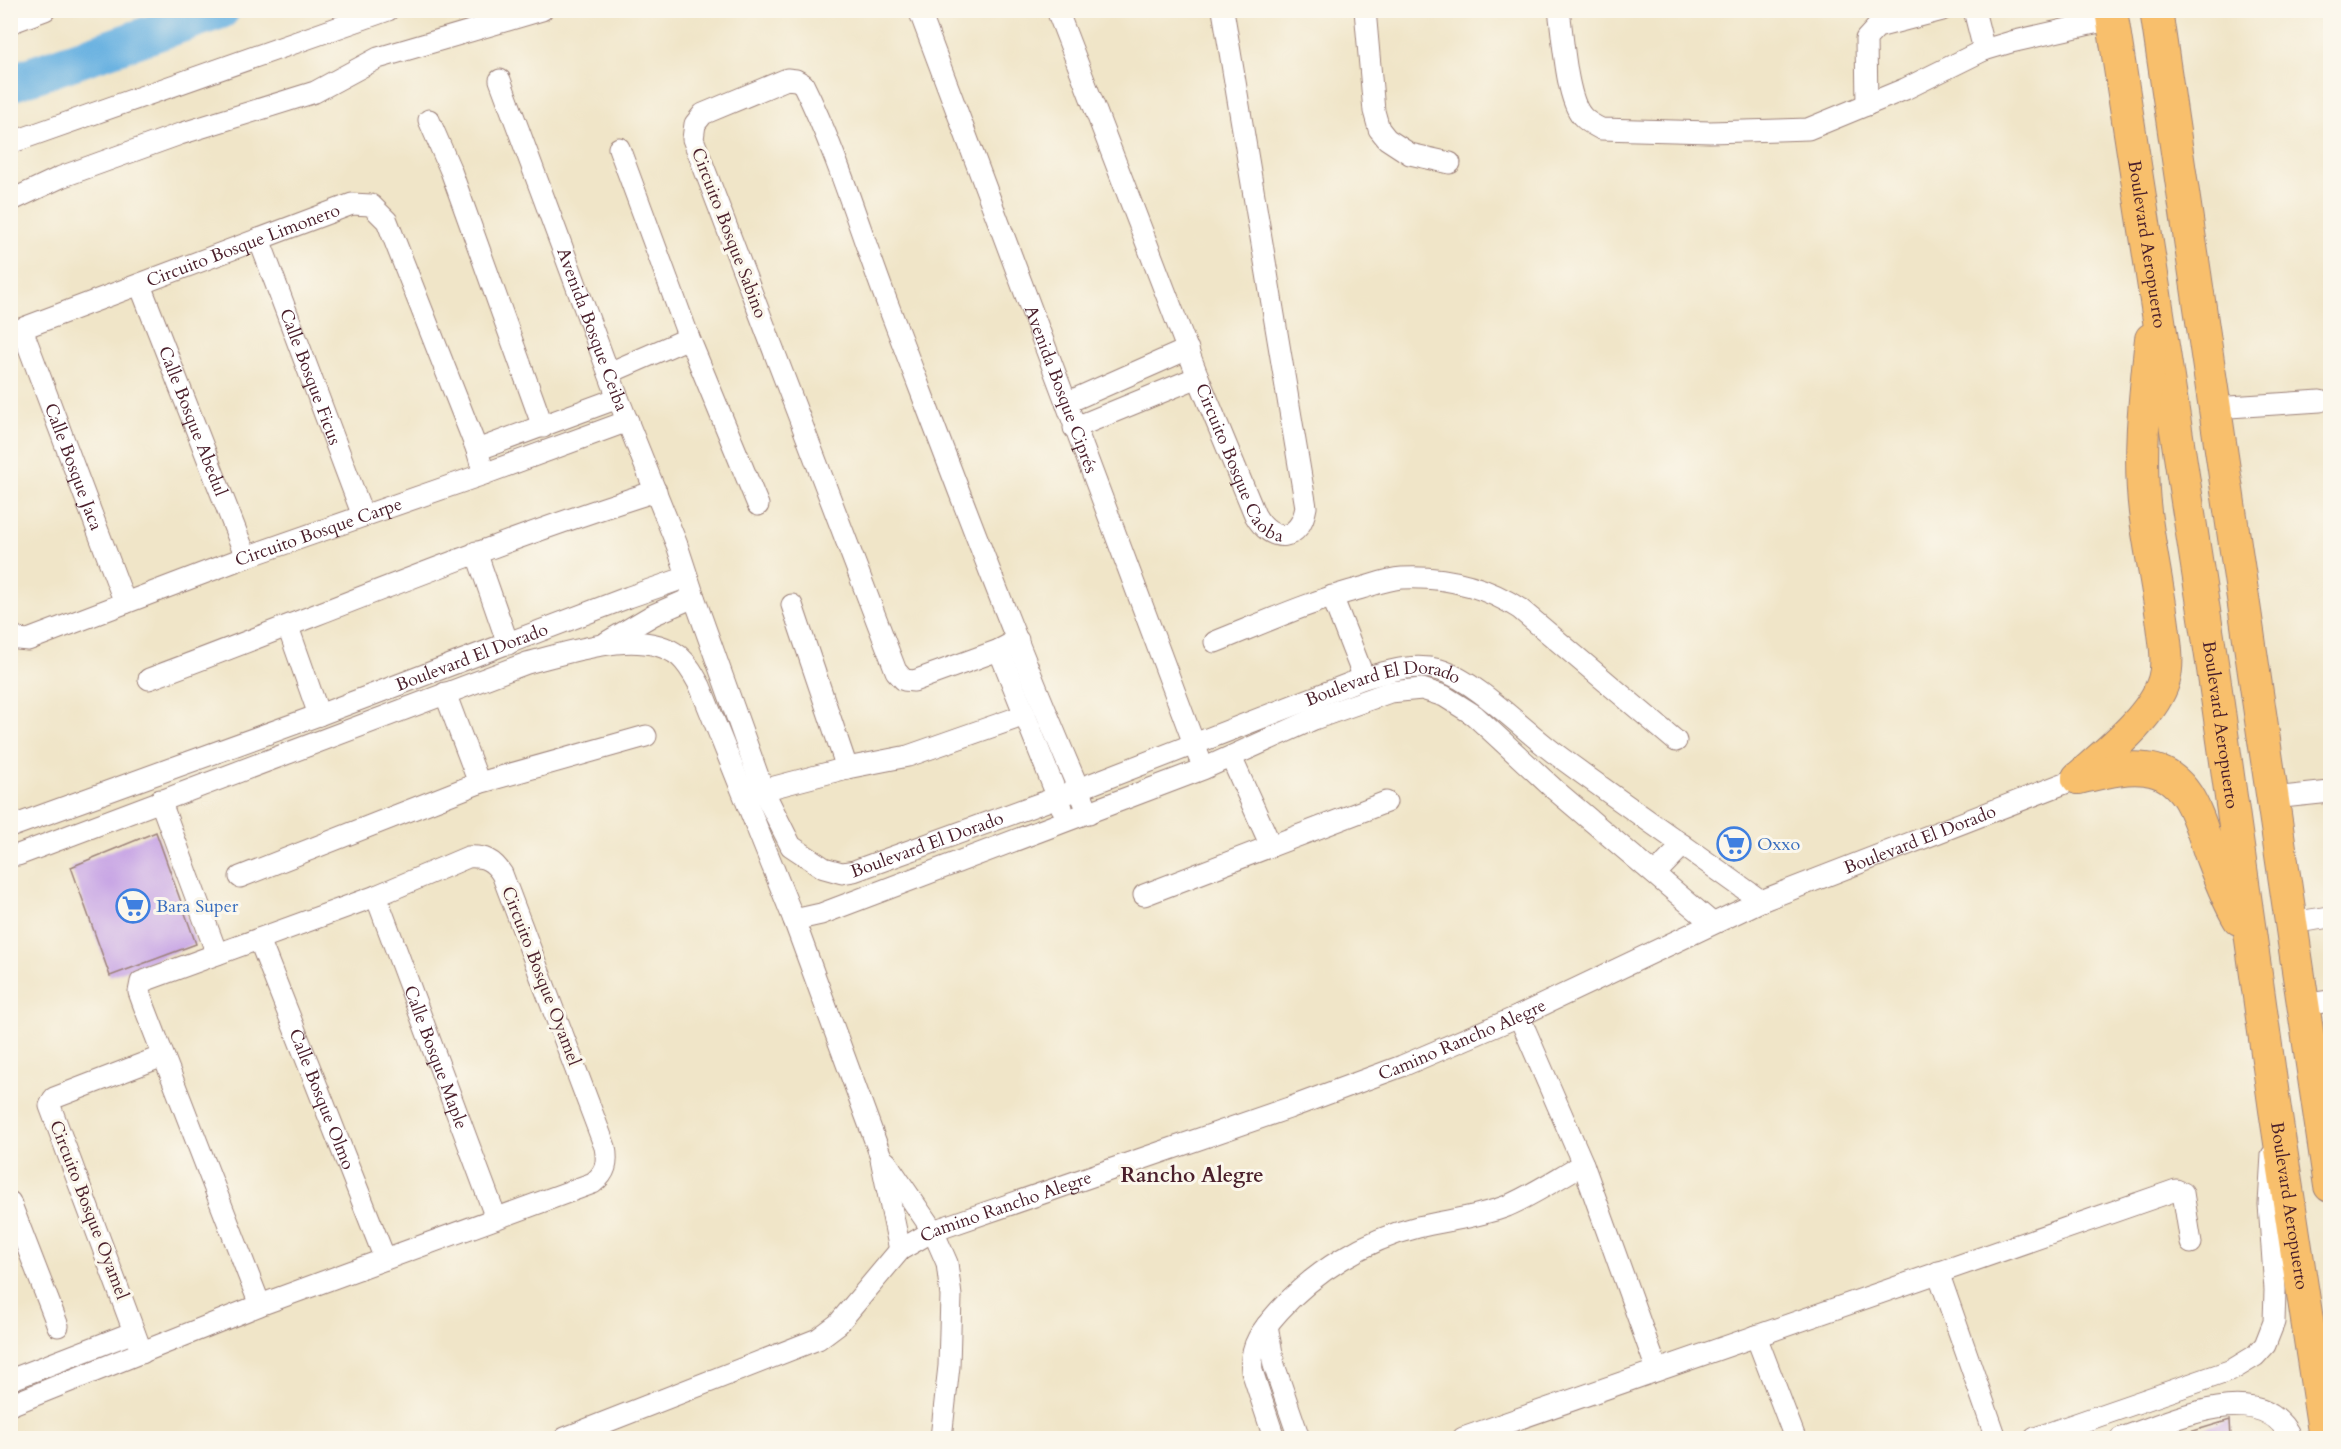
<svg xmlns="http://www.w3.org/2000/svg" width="2341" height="1449" viewBox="0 0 2341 1449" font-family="Cardo,serif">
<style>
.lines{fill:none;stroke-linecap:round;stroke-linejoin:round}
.river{stroke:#6ab2e1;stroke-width:38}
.building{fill:#c39ee4}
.minor-casing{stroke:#9d827a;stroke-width:23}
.highway-casing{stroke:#9d827a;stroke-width:34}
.minor{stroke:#fff;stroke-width:21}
.highway{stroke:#f8bf6c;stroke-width:32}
.labels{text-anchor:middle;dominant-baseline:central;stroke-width:6;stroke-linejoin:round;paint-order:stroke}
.street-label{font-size:18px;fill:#4a1f2b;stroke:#fbf7ec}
.shop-label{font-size:18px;fill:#366cbe;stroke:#fbf7ec;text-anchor:start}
.quarter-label{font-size:21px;font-weight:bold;fill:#4a1f2b;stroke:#fbf7ec}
</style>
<rect width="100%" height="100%" fill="#fbf7ec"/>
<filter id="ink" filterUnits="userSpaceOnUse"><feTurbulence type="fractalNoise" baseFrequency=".0167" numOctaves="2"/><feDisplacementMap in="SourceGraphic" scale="12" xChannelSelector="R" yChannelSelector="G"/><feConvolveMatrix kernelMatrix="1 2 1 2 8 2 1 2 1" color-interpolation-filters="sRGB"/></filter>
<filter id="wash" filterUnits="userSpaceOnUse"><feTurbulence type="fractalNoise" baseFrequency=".008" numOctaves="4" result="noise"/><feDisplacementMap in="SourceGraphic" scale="24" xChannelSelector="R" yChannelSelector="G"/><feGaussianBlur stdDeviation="1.35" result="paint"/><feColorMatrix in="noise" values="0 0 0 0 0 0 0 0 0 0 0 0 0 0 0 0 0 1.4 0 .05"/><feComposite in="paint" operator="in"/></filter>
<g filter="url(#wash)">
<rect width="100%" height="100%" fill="#f0e5c8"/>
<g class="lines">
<path class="river" d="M10 83 221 10"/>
</g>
<g id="blocks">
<path class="building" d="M156 832 196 944 110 976 71 867Z
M2230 1420 2231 1438H2181L2180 1435Z"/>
</g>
</g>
<g filter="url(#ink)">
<use href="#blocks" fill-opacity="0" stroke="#9d827a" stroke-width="1.5"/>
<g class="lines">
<defs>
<g id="minor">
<path id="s1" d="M919 10 1199 757"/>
<path id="s2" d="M1057 10 1198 377 1255 515C1272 545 1300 542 1306 507L1223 10"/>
<path d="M1365 10 1374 111 1379 129 1387 139 1410 154 1450 163"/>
<path d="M1559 10C1563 36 1566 98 1582 116 1587 122 1595 126 1601 129L1710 132 1808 129 1905 89 1984 50 2011 42 2112 19"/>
<path d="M1974 10 1984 50"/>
<path d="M10 23 45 10"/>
<path id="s3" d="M500 80 618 398 677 545 694 597 763 790 791 846 824 868 842 873 854 871 1058 797 1364 678C1390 671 1413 663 1440 670 1476 681 1522 729 1553 752 1622 803 1692 851 1761 901"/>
<path d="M1867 105 1866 39 1877 27 1942 10"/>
<path d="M429 120 451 171 543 427"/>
<path d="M10 143 388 10"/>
<path d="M619 148 689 338 758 505"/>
<path d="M10 201 61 177 180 134 315 92 378 58 542 10"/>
<path id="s4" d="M259 239 363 516"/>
<path id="s5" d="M140 285 246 557"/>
<path id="s6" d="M22 329 125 603"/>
<path id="s7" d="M10 333 352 204 371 205 387 221 477 450 484 474"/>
<path d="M609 373 689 338"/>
<path d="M1066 403 1188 349"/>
<path d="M2214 408 2320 401"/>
<path d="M1074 428 1198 377"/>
<path d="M477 450 618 398"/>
<path d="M476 552 508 644"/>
<path d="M1332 596 1364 678"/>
<path d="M792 605 847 768"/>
<path d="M288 627 319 715"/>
<path id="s8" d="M10 633 18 639 28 640 246 557 484 474 628 421"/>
<path d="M1018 640 999 650 914 681 904 680 896 671 693 139 695 124 703 114 787 79 796 80 803 84C838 154 860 232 888 305 953 475 1016 646 1089 813"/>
<path d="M607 642 653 615 694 597"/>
<path d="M1215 642C1263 623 1311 601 1362 588 1375 584 1388 579 1402 578 1444 576 1485 586 1520 609L1676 741"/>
<path d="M999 650 1062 808"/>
<path d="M149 679C318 616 484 545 656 491"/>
<path d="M445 693 479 783"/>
<path d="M1231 757 1271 846"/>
<path d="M763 790 847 768 908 756 1025 715"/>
<path d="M2273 798 2330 792"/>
<path d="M160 800 217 954"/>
<path id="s9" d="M10 827 319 715 629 597 687 577"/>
<path d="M18 855 527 663C568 653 641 626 679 656 689 665 694 675 700 686L794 920 880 1154 900 1250"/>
<path d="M1655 874 1683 845"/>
<path d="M240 877 479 783 646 736"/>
<path d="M1144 895 1386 802"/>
<path id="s10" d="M376 896 496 1218"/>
<path d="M794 920 821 914 1203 769 1314 719 1390 692 1422 689 1444 696 1474 715 1555 790 1712 923"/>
<path d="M2291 923 2330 917"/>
<path id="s11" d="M259 939 385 1259"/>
<path d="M2302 1005 2330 1001"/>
<path d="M886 1162 933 1231 947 1263 951 1296 949 1366 941 1438"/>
<path d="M1583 1164 1657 1370"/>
<path d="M10 1202 58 1326"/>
<path d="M1938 1272 1996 1438"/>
<path d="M1267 1325 1274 1365 1299 1438"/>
<path d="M1756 1336 1795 1438"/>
<path d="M142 1353 50 1106 54 1098 163 1056"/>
<path d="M10 1380 134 1332"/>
<path d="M10 1405 260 1305 593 1183C606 1173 608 1163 605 1147L502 874C493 860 484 856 468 857L376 896 141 982 139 992 143 1003 260 1305"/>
<path id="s12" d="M565 1438 818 1339 838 1324 900 1250 933 1231 1289 1108 1402 1066 1519 1016 1761 901 2078 778"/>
<path d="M1274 1438 1252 1371C1249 1345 1263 1329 1279 1311 1315 1271 1365 1240 1418 1227 1448 1220 1479 1217 1507 1206 1533 1195 1558 1178 1583 1164L1519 1016"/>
<path d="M1463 1438 2176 1190 2183 1193 2191 1243"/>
<path d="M2035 1438 2232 1370 2255 1356 2265 1345 2274 1322 2275 1290 2269 1204 2272 1155"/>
<path d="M2121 1438C2168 1423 2261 1375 2291 1438"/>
</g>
<g id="highway">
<path id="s13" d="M2111 10 2213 669 2275 1110 2325 1438"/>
<path d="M2156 10 2330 1186"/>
<path d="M2078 778C2106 753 2153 717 2164 680 2169 663 2165 642 2163 625 2158 587 2150 550 2145 512 2138 455 2145 396 2151 339"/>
<path d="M2078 778C2101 773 2124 766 2146 769 2190 774 2199 822 2211 856 2219 877 2227 899 2239 919"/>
</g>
</defs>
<use href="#minor" class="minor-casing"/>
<use href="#highway" class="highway-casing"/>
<use href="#minor" class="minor"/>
<use href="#highway" class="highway"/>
</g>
</g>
<defs>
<symbol id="supermarket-ring" viewBox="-11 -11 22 22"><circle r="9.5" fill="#fbf7ec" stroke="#3f7fe0" stroke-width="1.5"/><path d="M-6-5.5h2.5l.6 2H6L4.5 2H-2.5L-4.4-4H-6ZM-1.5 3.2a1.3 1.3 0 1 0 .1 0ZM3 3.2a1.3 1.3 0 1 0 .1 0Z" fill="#3f7fe0"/></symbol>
</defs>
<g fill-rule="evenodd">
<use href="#supermarket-ring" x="1715" y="825" width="38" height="38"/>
<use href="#supermarket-ring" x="114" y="887" width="38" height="38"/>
</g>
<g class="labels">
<g class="street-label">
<text transform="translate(729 233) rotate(69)">Circuito Bosque Sabino</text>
<text stroke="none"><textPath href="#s13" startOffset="237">Boulevard Aeropuerto</textPath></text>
<text stroke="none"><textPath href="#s7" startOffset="249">Circuito Bosque Limonero</textPath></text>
<text stroke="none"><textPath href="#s3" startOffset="266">Avenida Bosque Ceiba</textPath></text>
<text stroke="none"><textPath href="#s4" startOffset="147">Calle Bosque Ficus</textPath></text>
<text stroke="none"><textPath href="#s1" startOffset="405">Avenida Bosque Ciprés</textPath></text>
<text stroke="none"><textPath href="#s5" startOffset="146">Calle Bosque Abedul</textPath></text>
<text stroke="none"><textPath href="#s2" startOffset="490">Circuito Bosque Caoba</textPath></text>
<text stroke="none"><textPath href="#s6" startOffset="147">Calle Bosque Jaca</textPath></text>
<text stroke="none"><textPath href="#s8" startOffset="330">Circuito Bosque Carpe</textPath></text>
<text stroke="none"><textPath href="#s9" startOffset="492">Boulevard El Dorado</textPath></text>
<text stroke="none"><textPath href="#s3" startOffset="1454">Boulevard El Dorado</textPath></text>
<text stroke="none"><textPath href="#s13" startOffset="723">Boulevard Aeropuerto</textPath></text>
<text stroke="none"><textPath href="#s12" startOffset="1494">Boulevard El Dorado</textPath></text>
<text stroke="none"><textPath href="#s3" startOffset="968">Boulevard El Dorado</textPath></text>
<text transform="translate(541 976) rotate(69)">Circuito Bosque Oyamel</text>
<text stroke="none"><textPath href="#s12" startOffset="994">Camino Rancho Alegre</textPath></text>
<text stroke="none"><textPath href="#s10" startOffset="172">Calle Bosque Maple</textPath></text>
<text stroke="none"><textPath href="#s11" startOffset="172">Calle Bosque Olmo</textPath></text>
<text stroke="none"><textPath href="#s13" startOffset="1209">Boulevard Aeropuerto</textPath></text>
<text stroke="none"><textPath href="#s12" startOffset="508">Camino Rancho Alegre</textPath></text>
<text transform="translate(89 1210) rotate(69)">Circuito Bosque Oyamel</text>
</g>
<g class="shop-label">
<text x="1757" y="844">Oxxo</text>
<text x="156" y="906">Bara Super</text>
</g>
<g class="quarter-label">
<text x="1192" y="1175">Rancho Alegre</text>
</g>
</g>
<rect width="2341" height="1449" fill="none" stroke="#fbf7ec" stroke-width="36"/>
</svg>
